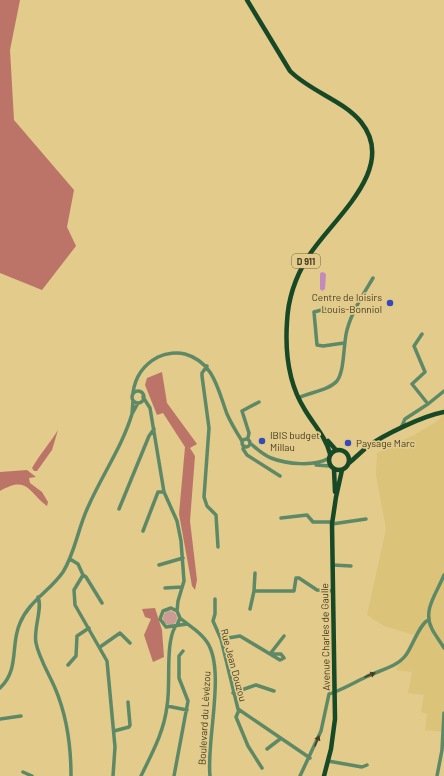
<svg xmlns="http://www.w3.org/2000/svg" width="444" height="776" viewBox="0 0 444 776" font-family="Barlow,sans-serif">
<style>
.built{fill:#dcc37a}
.green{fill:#cb9c93}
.forest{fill:#bd7468}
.water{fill:#c38bbc}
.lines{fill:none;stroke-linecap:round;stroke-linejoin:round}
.minor{stroke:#5e8967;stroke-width:3.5}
.major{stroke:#174927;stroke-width:4.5}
.oneway{fill:#463f24}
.poi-dot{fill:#3649bb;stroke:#e2cb8b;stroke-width:1.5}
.labels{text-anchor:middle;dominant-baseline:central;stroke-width:3.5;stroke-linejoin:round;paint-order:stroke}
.shield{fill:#e2cb8b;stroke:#746641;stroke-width:1}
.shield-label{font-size:9px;font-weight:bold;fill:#453b21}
.poi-label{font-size:10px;fill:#453b21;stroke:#e2cb8b;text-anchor:start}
.street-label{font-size:10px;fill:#453b21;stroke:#e2cb8b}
</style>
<rect width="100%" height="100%" fill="#e2cb8b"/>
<path class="built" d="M444 410V732L425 730 427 714 421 712 424 695 408 693 412 672 396 670 414 635 384 626 367 615 386 529 376 475 377 453 418 433 439 420Z"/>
<path class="green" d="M163 618a7 7 0 1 1 14 0a7 7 0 1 1-14 0Z"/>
<path class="forest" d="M0 0H20L10 50 14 120 74 190 67 227 76 246 42 290 0 273Z
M162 372 167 403 197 444 190 448 195 456 190 521 197 580 195 590 192 586 179 514 185 447 163 413 157 415 145 385 147 378Z
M58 430 52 450 37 471H34L32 468C40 454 50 443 58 430Z
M27 470 36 477 29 478 30 483 42 492 48 502 47 506C28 492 28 475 0 491V472Z
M155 608 162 630 164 657 153 662 144 635 151 619 145 617 142 609Z"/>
<path class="water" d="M323 272 326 274 325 289 322 291 320 289V273Z"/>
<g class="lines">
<path class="minor" d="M325 309 314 312 317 345 323 346 344 343
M422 334 414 346 425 372 412 384 428 404
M207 366 202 373V376L209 428 204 497 207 506 216 515 218 547
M132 397a6 6 0 1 1 12 0a6 6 0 1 1-12 0Z
M133 393C135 377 143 365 158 357 166 353 177 352 185 354 214 362 218 390 227 414 231 423 237 433 242 441
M143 397 150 408 164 492 177 521 181 541 184 581 178 601 177 611
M298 398C310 392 328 391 337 381 345 370 343 344 347 330 352 311 363 295 373 278
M133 401 132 414 138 403
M401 428 405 419 428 404 444 391
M248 438 249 433 242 411 259 402
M242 443a4 4 0 1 1 8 0a4 4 0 1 1-8 0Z
M251 444C257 449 263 455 271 458 286 464 315 467 329 458
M244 446 243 449 247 455 280 476
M316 465 330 466
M119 509 149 436 154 429
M281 518 307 515 313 522H332
M332 524 366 519
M143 531 158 492H164
M70 559 78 564 83 575 74 590 75 605 107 661 115 747 113 776
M159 565 183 558
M333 565 351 566
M255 573 254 591H294L296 578H299L317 590 333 591
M83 575 86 577 102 603
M444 575C437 593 422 610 432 629 435 635 440 641 444 648
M165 588 182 587
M38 597C43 607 33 630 36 643 39 658 49 674 55 688 67 716 71 746 71 776
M215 599V614L213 621 221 639 238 709 310 758
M250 609 254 591
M180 618C189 626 200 631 207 642 226 670 206 741 210 776
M177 625 180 618 177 611 171 608 163 611 160 619 166 627 187 624
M225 646V642L228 638 240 636 280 660 284 658 281 654H270
M100 647 120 633 130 643
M270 654 284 636
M68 665 76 656 77 636 89 628
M0 688C20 669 10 645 20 623 29 601 50 591 63 572 75 553 78 528 88 507 102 475 122 447 132 414
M233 693 256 685 274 691
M167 706 187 710
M239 710 236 717 248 746 262 768
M0 719 21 716
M114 731 129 727 130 725 128 702
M267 749 280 739
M328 761 362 767 367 765
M23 772 32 776
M141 776C152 753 164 732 167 706 171 684 165 645 175 627
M174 776 188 701 179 678V656L183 651
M300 776 321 731 329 694C342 690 353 683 366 677 379 670 396 668 406 655 412 647 421 621 429 620
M437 776 442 750 444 713"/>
<path class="major" d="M247 0 290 71C311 92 343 100 361 122 399 169 331 220 308 257 296 276 288 299 287 322 285 352 289 385 305 410 314 425 326 437 330 454
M328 441 336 450
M329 460a10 10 0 1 1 20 0a10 10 0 1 1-20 0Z
M349 463C355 458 361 452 367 447 385 434 423 416 444 412
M334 469 335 492
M324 776 331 749 335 719 332 524 336 497 342 470"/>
</g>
<defs><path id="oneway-solid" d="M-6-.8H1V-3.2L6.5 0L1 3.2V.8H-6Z"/></defs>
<g class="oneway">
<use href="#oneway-solid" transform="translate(370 675) rotate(-23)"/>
<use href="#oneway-solid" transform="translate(317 741) rotate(-68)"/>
</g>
<g class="poi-dot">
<circle cx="390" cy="303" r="4"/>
<circle cx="262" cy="441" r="4"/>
<circle cx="348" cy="443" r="4"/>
</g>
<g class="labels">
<rect class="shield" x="292" y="254" width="28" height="14" rx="3"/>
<g class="shield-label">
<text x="306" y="261">D 911</text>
</g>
<g class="poi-label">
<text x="382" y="297" text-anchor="end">Centre de loisirs<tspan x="382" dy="12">Louis-Bonniol</tspan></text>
<text x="270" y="435">IBIS budget<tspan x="270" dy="12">Millau</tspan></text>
<text x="356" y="443">Paysage Marc</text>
</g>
<g class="street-label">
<text transform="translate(325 637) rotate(-91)">Avenue Charles de Gaulle</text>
<text transform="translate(234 665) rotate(75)">Rue Jean Douzou</text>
<text transform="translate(204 718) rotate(-87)">Boulevard du Lévézou</text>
</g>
</g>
</svg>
